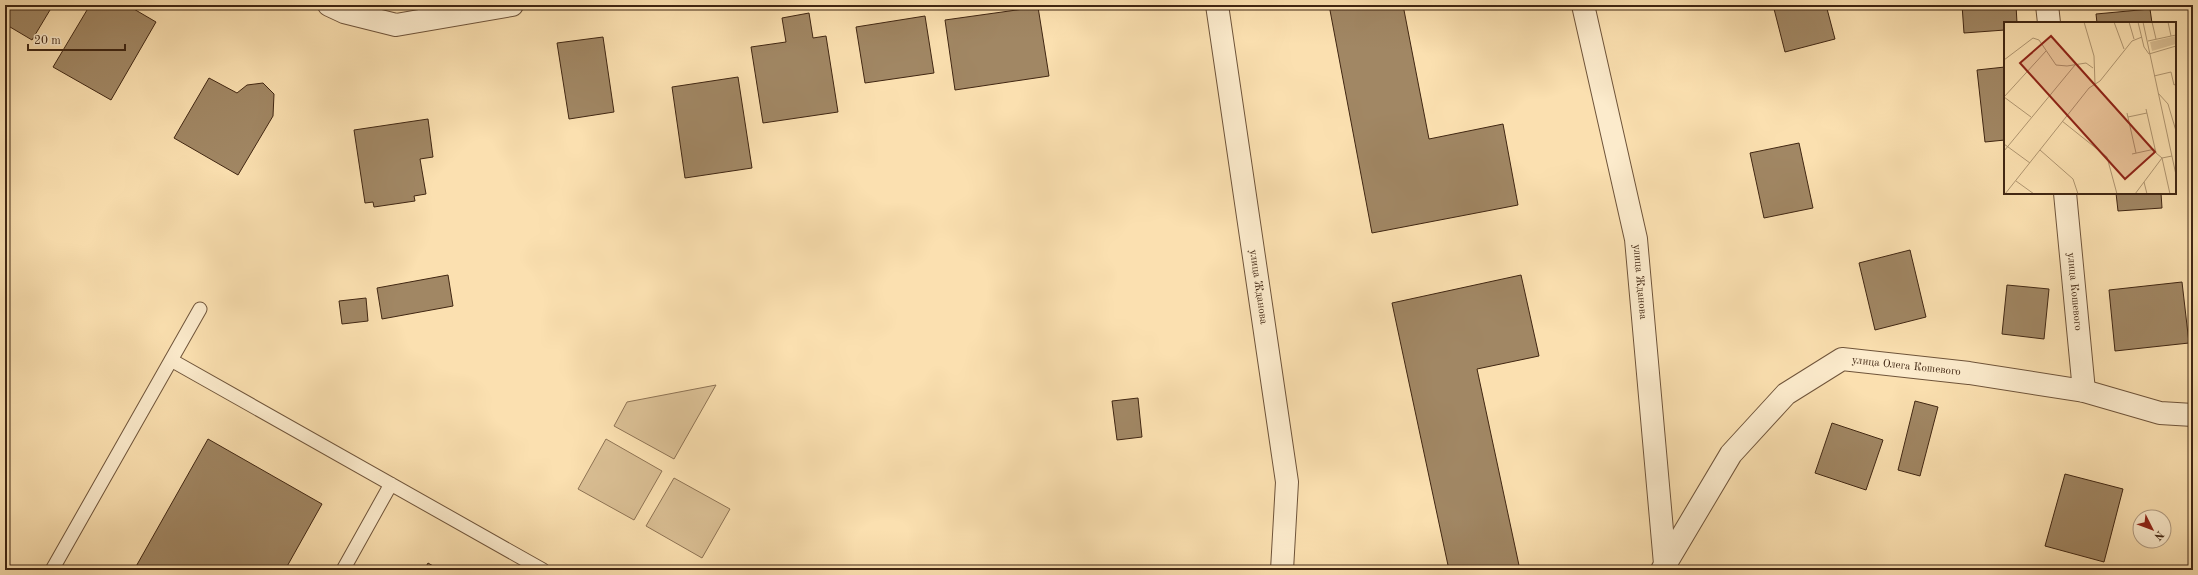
<svg xmlns="http://www.w3.org/2000/svg" width="2198" height="575" viewBox="0 0 2198 575" font-family="'Old Standard TT',serif">
<style>
.green{fill:#dbc095;stroke:#8e7354}
.building{fill:#a18764;stroke:#402612}
.lines{fill:none;stroke-linecap:round;stroke-linejoin:round}
.service-casing{stroke:#6f543a;stroke-width:15}
.minor-casing{stroke:#6f543a;stroke-width:24}
.tertiary-casing{stroke:#6f543a;stroke-width:24}
.service{stroke:#fcebcc;stroke-width:13}
.minor{stroke:#fcebcc;stroke-width:22}
.tertiary{stroke:#fcebcc;stroke-width:22}
.labels{text-anchor:middle;dominant-baseline:central;stroke-width:3;stroke-linejoin:round;paint-order:stroke}
.street-label{font-size:11px;fill:#402612;stroke:#fcebcc}
.inset-road{fill:none;stroke:#b09671;stroke-width:1}
.view{fill:#8f2418;fill-opacity:0.15;stroke:#8f2418;stroke-width:2}
.inset-edge{fill:none;stroke:#402612;stroke-width:2}
</style>
<rect width="100%" height="100%" fill="#fbe0b0"/>
<filter id="stains"><feTurbulence type="fractalNoise" baseFrequency=".005" numOctaves="4"/><feColorMatrix values="0 0 0 0 .2 0 0 0 0 .09 0 0 0 0 .02 0 0 0 .5 -.17"/></filter>
<radialGradient id="worn" r=".72"><stop offset=".6" stop-color="#630" stop-opacity="0"/><stop offset="1" stop-color="#630" stop-opacity=".3"/></radialGradient>
<path class="green" d="M716 385 674 459 614 426 627 402Z
M606 439 662 471 634 520 578 489Z
M674 478 730 509 702 558 646 526Z"/>
<path class="building" d="M5 5H53L32 40 5 24Z
M90 5H127L156 22 111 100 53 67Z
M1329 5H1403L1429 139 1503 124 1518 205 1372 233Z
M1773 5H1826L1835 39 1785 52Z
M1962 5H2016L2017 23H2005V30L1964 33Z
M1038 7 1049 76 955 90 945 20Z
M2150 9 2152 23H2097L2096 14Z
M809 13 813 38 826 36 838 112 763 123 751 47 786 42 782 18Z
M925 16 934 73 865 83 856 27Z
M603 37 614 112 569 119 557 43Z
M2005 67V140L1985 142 1977 70Z
M738 77 752 168 685 178 672 87Z
M209 78 237 93 247 85 263 83 274 94 273 116 238 175 174 138Z
M428 119 433 157 420 159 426 194 414 196 415 201 374 207 373 202 365 203 354 130Z
M1799 143 1813 208 1764 218 1750 153Z
M2116 193H2161L2162 208 2118 211Z
M1910 250 1926 317 1875 330 1859 263Z
M448 275 453 306 382 319 377 288Z
M1521 275 1539 356 1477 369 1520 570H1449L1392 303Z
M2182 282 2189 343 2115 351 2109 290Z
M2007 285 2049 289 2044 339 2002 334Z
M366 298 368 321 342 324 339 301Z
M1138 398 1142 437 1117 440 1112 401Z
M1915 401 1938 407 1920 476 1898 470Z
M1832 423 1883 440 1866 490 1815 473Z
M208 439 322 504 285 570H134Z
M2065 474 2123 489 2104 562 2045 546Z
M428 563 440 570H424Z"/>
<g class="lines">
<defs>
<path id="service" d="M171 360 543 570
M52 570 200 309
M343 570 391 484"/>
<g id="minor">
<path d="M329 5 344 12 396 25 512 5"/>
<path id="s1" d="M1583 5 1636 239 1665 564"/>
<path d="M2047 5 2049 23"/>
<path id="s2" d="M2065 193 2084 391"/>
<path id="s3" d="M1662 570 1731 454 1786 394 1842 359 1969 373 2084 391 2160 413 2193 415"/>
</g>
<g id="tertiary">
<path id="s4" d="M1217 5 1287 482 1282 570"/>
</g>
</defs>
<use href="#service" class="service-casing"/>
<use href="#minor" class="minor-casing"/>
<use href="#tertiary" class="tertiary-casing"/>
<use href="#service" class="service"/>
<use href="#minor" class="minor"/>
<use href="#tertiary" class="tertiary"/>
</g>
<g class="labels">
<g class="street-label">
<text stroke="none"><textPath href="#s1" startOffset="283">улица Жданова</textPath></text>
<text stroke="none"><textPath href="#s4" startOffset="285">улица Жданова</textPath></text>
<text stroke="none"><textPath href="#s2" startOffset="99">улица Кошевого</textPath></text>
<text stroke="none"><textPath href="#s3" startOffset="347">улица Олега Кошевого</textPath></text>
</g>
</g>
<g transform="translate(2004 22)">
<rect width="172" height="172" fill="#fbe0b0"/>
<path d="M172 14V22L148 29 146 20Z" fill="#dbc095"/>
<path class="inset-road" d="M80 0 90 34 91 62M110 0 120 27M125 0 130 17M134 0 140 25 145 32M139 0 172 153M148 0 152 17M164 0 167 14M144 19 172 13M145 32 172 24M0 38 29 16 35 18 52 43 63 44 82 41 89 46M150 54 167 50 170 63 172 62M154 71 164 82 172 109M0 75 42 29M0 75 27 95M142 87 152 131 158 136 166 172M123 91 132 131M124 95 143 91M58 99 103 135 113 172M0 122 26 141M36 128 69 157 74 172M0 129 71 43M128 132 151 127M12 159 30 172M140 160 143 172M1 172 85 66 96 59 128 19 138 15M131 172 158 136 168 134"/>
<path class="view" d="M47 14 151 130 121 157 16 41Z"/>
<rect width="172" height="172" class="inset-edge"/>
</g>
<rect width="2198" height="575" fill="none" stroke="#fbe0b0" stroke-width="20"/>
<rect x="6" y="6" width="2186" height="563" fill="none" stroke="#402612" stroke-width="2"/>
<rect x="10" y="10" width="2178" height="555" fill="none" stroke="#402612"/>
<g transform="translate(2152 529) rotate(132)"><circle r="19" fill="#fcebcc" stroke="#b19c82"/>
<path d="M0-3L7 15L0 10L-7 15Z" fill="#8f2418"/>
<text y="-6" font-size="11" font-weight="bold" text-anchor="middle" fill="#402612">N</text>
</g>
<path d="M28 44v6h97v-6" fill="none" stroke="#402612" stroke-width="2"/>
<text x="34" y="44" font-size="12" fill="#402612" stroke="#fcebcc" stroke-width="3" paint-order="stroke">20 m</text>
<rect width="100%" height="100%" filter="url(#stains)"/>
<rect width="100%" height="100%" fill="url(#worn)"/>
</svg>
